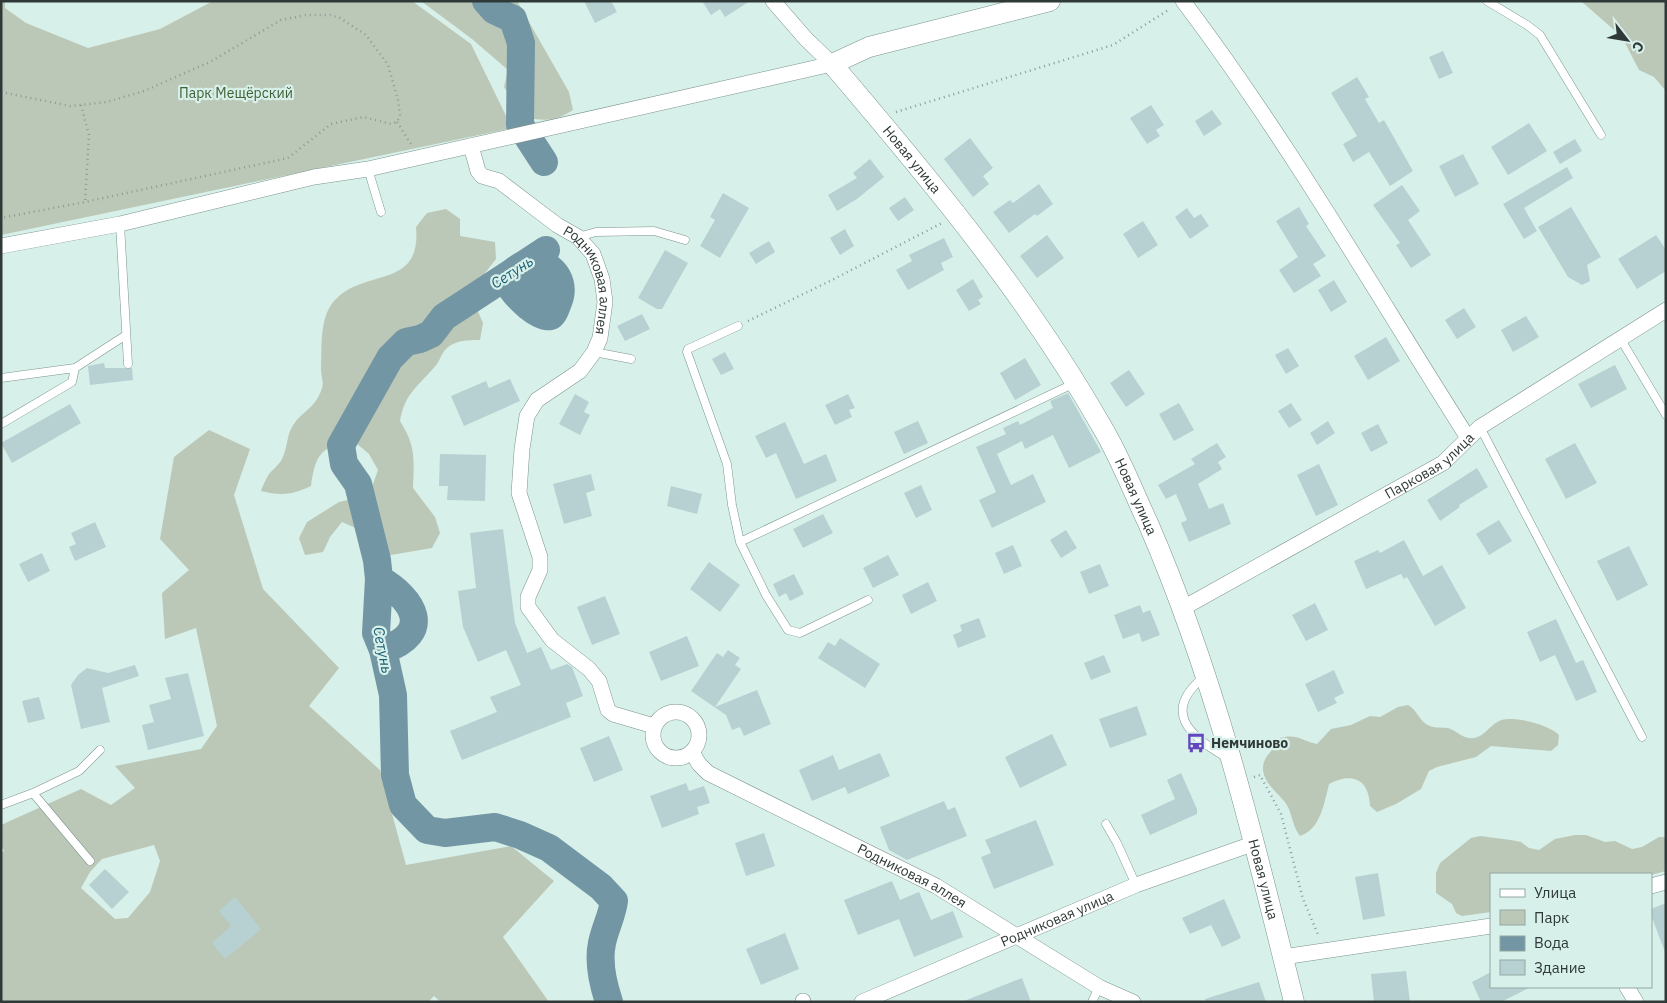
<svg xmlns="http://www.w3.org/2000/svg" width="1667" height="1003" viewBox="0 0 1667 1003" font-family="'IBM Plex Sans',sans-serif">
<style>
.green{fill:#bcc8b7;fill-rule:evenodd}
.water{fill:#7396a4}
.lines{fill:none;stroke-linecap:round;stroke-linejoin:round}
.river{stroke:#7396a4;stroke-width:28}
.building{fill:#b7d1d2}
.lane-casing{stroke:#7c948e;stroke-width:9}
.street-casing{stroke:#7c948e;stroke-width:16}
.secondary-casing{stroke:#7c948e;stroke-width:21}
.path{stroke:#899b96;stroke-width:2.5;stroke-dasharray:1 4;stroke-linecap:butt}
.lane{stroke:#fff;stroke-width:8}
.street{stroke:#fff;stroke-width:15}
.secondary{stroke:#fff;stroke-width:20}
.labels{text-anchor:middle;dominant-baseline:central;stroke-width:4.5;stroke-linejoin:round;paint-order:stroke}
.park-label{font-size:14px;fill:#425f35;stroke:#d7f0ea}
.street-label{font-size:14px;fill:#2f3937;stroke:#d7f0ea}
.poi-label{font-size:14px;font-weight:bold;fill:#2f3937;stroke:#d7f0ea;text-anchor:start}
.water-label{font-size:15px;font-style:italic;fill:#1d6076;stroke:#d7f0ea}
</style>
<rect width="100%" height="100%" fill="#d7f0ea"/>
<path class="green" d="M1 1H5V8L26 23 88 48 160 29 213 1H412L471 44 512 128 1 235Z
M421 1H517L569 92 573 110C554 122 545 121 523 117L504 87 508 70 472 39Z
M1581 1H1666V91L1654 77 1639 70 1622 37Z
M446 209 460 219V236L495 242 496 259 485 273 477 289 476 307 483 323 480 340C468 340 456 340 447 348 442 352 440 360 437 364 419 386 405 392 400 421 416 446 414 459 413 488L435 517 440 533 432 548 379 557 358 529 342 522 330 537 323 552 305 555 299 538 307 522 339 502 356 498 372 487 378 470 369 454 356 443C323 443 315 454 311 486 292 495 281 496 261 491 263 485 266 479 269 474 273 469 279 465 282 459 287 450 287 435 292 427 301 411 315 410 322 388 324 382 321 376 321 369 322 347 319 317 335 300 364 268 422 290 416 227L427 213Z
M209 430 250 449 234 495 263 589 339 668 309 706 380 770 406 865 511 846 554 881 503 937 549 1002H441L434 996 428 1002H1V853L4 851 1 844V825L81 789 111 805 135 788 115 766 201 749 217 726 196 628 165 639 162 593 189 570 160 539 174 457ZM154 845 160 861 150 892 128 918 115 919 81 888 90 872 102 859Z
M1408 705C1417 710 1418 718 1426 724 1433 729 1441 727 1448 728 1455 730 1459 735 1465 737 1483 743 1488 724 1502 720 1516 716 1550 725 1559 735L1558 745 1551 751 1491 746 1476 757 1437 767 1429 771 1421 789 1396 804 1377 812 1370 806C1369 779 1352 772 1329 784 1324 803 1321 829 1300 836 1293 827 1293 818 1288 807 1281 794 1263 785 1263 768 1263 755 1276 749 1280 738 1296 733 1303 741 1317 744L1331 729 1351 725 1370 716 1380 717 1398 707Z
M1575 835H1586L1605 842 1615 841 1632 849 1642 847 1659 837H1666V871L1651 875 1491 874V912L1462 916 1456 913 1452 904 1436 893V873L1440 863 1471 838 1480 836 1511 840 1521 842 1529 848 1539 850 1555 839Z"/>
<path class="water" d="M527 248C533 249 543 248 549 251 570 262 580 283 572 305 569 313 566 323 558 328 536 340 501 303 493 285 500 262 504 258 527 248Z"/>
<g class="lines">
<path class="river" d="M486 1 494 10 513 19 521 43 520 125 544 162
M546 250 444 317 431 334 420 339 406 342 390 358 341 445 344 464 358 484 377 560 379 579 376 633 383 650 393 695 395 775 403 805 427 830 445 833 495 827 520 835 549 848 601 887 614 901C612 916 605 928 602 943 598 962 603 984 609 1002
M379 579C414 599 434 633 383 650"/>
</g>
<path class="building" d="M584 1H611L617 12 595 23Z
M702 1H750L725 17 720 9 711 15Z
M1443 51 1453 73 1439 79 1429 57Z
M1357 77 1369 97 1365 99 1379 123 1384 120 1413 171 1390 186 1369 152 1353 162 1343 144 1357 136 1331 93Z
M1151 105 1164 125 1156 130 1160 136 1147 144 1130 118Z
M1212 110 1222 124 1204 136 1195 121Z
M1529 123 1547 151 1508 175 1491 147Z
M970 138 993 168 983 176 989 184 973 197 944 159Z
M1575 139 1582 151 1560 164 1553 152Z
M1463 154 1479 184 1455 197 1439 166Z
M870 159 884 177 857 199 837 211 828 195 857 178 853 173Z
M1567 167 1573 178 1524 208 1537 231 1524 239 1503 204Z
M1039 184 1053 204 1037 216 1035 214 1009 233 993 212 1010 200 1013 203Z
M1402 185 1420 211 1408 220 1431 255 1411 268 1396 245 1400 243 1373 205Z
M723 193 749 208 720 258 700 246 715 220 710 217Z
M905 197 914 210 898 221 889 208Z
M1299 207 1309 224 1306 226 1326 256 1313 264 1321 276 1294 293 1279 270 1298 257 1276 221Z
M1571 207 1601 257 1587 265 1590 281 1582 285 1568 277 1538 227Z
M1187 208 1194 218 1201 214 1209 226 1190 239 1175 217Z
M1143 221 1158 245 1138 258 1123 234Z
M845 229 854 246 840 255 830 238Z
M1047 235 1064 258 1037 278 1020 256Z
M1656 235 1666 250V271L1637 289 1618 259Z
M944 238 953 257 941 263 944 270 908 290 896 270 912 261 909 255Z
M769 241 775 252 756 264 749 253Z
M665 250 688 263 662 309H657L638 298Z
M973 279 983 297 978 300 981 304 969 311 956 290Z
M1334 280 1347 302 1331 312 1318 290Z
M1464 308 1476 327 1457 339 1445 320Z
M642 314 650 329 625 341 617 326Z
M1526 316 1539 337 1513 352 1501 330Z
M1386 337 1400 361 1368 380 1354 356Z
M1288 348 1299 366 1286 374 1275 355Z
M725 352 734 369 721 375 712 359Z
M1025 358 1041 385 1015 400 1000 373Z
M104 363 105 368H132L133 380 90 385 88 366Z
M1615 365 1627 389 1591 408 1578 384Z
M1129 370 1145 394 1126 407 1110 383Z
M510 379 520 401 464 426 451 396 486 381 489 388Z
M1068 393 1101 452 1069 468 1053 435 1025 449 1022 441 997 454 1011 485 1033 474 1046 502 992 528 979 500 996 492 976 447 1006 434 1003 428 1018 421 1020 425 1053 408 1050 401Z
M575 394 589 402 584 412 590 415 580 435 559 424Z
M848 394 855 408 849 410 852 417 835 425 825 405Z
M1179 403 1194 430 1174 441 1159 414Z
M1291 403 1302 420 1289 428 1278 411Z
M70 404 81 423 12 463 1 443Z
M918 421 928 443 904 454 894 432Z
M1328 421 1335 433 1317 445 1310 433Z
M785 422 804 464 826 454 837 481 796 499 776 453 766 458 755 436Z
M1378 424 1388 443 1371 452 1361 433Z
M1217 443 1226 457 1218 462 1222 469 1198 484 1209 509 1223 503 1231 524 1189 542 1181 523 1187 520 1176 494 1166 499 1158 485 1195 464 1191 459Z
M1575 443 1597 483 1566 499 1545 459Z
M440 454 486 455 485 501 447 500 448 486H439Z
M1319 464 1338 505 1316 516 1297 475Z
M1477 468 1488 487 1459 505 1460 507 1440 521 1427 500Z
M591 474 595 490 586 493 592 516 564 524 553 484Z
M921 485 932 510 916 518 904 493Z
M671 486 702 494 697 514 667 506Z
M823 514 833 533 803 548 793 529Z
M1499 520 1512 541 1489 555 1476 534Z
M95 522 106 547 75 561 69 547 76 544 71 533Z
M503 529 515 623 527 653 541 647 551 670 567 664 572 667 583 696 566 703 571 717 462 760 450 731 497 712 490 697 521 685 506 650 478 662 463 627 458 591 476 588 470 533Z
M1066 530 1077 548 1061 558 1050 540Z
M1404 540 1423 576 1442 565 1466 608 1435 626 1407 577 1404 579 1401 574 1366 589 1354 561 1378 550 1380 553Z
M1013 545 1022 566 1004 574 995 553Z
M1629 546 1648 585 1617 601 1597 561Z
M42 553 50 571 28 582 19 564Z
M888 555 899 575 873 588 863 568Z
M709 562 740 585 720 612 690 589Z
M1100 564 1109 586 1089 594 1080 572Z
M794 574 804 594 790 601 786 593 779 597 773 584Z
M928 582 937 601 911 614 902 595Z
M605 596 620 634 592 645 577 607Z
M1315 603 1328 630 1306 641 1292 615Z
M1140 605 1143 613 1150 610 1160 635 1142 642 1139 633 1123 639 1114 615Z
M979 618 986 637 958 648 953 635 962 631 960 625Z
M1556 619 1576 663 1583 660 1597 692 1576 701 1555 655 1540 662 1527 632Z
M687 636 699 666 661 681 649 652Z
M840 638 880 664 865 688 818 658 828 642 835 646Z
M728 650 740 658 735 665 741 669 715 707 757 690 771 724 744 736 740 727 732 730 726 715 691 691 717 653 723 657Z
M1104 655 1111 672 1091 680 1084 663Z
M135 665 139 676 102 688 110 722 81 729 71 685 78 675 87 668 108 673Z
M1334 670 1344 693 1334 698 1337 703 1318 712 1305 684Z
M188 673 204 736 148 750 142 725 154 722 149 705 171 699 165 678Z
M39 697 45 719 28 723 22 701Z
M1137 706 1147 735 1110 748 1099 719Z
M1052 734 1067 765 1020 788 1005 757Z
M609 736 623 770 594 782 580 748Z
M880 753 890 776 848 794 845 787 812 801 799 770 833 755 839 770Z
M1181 773 1197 809V814L1150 835 1141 815 1175 799 1167 780Z
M686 783 689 791 704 786 710 803 697 807 699 814 662 828 650 796Z
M944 801 948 810 955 807 967 836 907 860 889 850 880 827Z
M1036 820 1054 865 994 889 981 857 991 853 985 840Z
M764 833 775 866 746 876 735 843Z
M105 869 129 892 112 909 89 885Z
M1378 873 1385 916 1363 920 1355 877Z
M892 881 900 900 919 892 931 920 953 911 963 937 914 957 899 919 858 935 844 900Z
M235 897 261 929 225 959 212 943 231 926 219 911Z
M1224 899 1241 938 1222 947 1211 925 1190 934 1182 918Z
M1666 903V951L1665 952 1651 915V909Z
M785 933 799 969 761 985 746 949Z
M1406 971 1410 1002H1374L1371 974Z
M1491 972V987H1531L1501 1002H1481L1472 982Z
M1022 978 1031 1002H965L964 1001Z
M1259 982 1266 1002H1206L1205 999Z"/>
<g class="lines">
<defs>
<path id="lane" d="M1487 1 1527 25 1540 35 1601 135
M368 169 381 212
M120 224 128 364
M578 237 596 232 654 231 685 240
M738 326 688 349 687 352 727 464 732 505 740 542 766 595 788 630 800 633 868 600
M1620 338 1666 415
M594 352 631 359
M1 378 75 368 126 335
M1 424 72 382 75 368
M1480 427 1642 737
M740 542 1075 383
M1205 676C1161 711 1189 736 1226 757
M33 793 90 861
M1 805 33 793 79 771 100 750
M1106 824 1117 843 1136 885
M1092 1002 1099 987"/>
<g id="street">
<path d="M773 1 806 39 832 64"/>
<path d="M1183 1C1288 140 1375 292 1468 438"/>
<path id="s1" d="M471 146 478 171 482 176 499 181 557 225 578 237 593 254 602 279 605 302 600 338 594 352 580 371 537 400 527 416 522 449 519 493 540 557V570L528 597V607L552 640 589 669 599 681 608 710 613 714 654 726"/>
<path d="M1 246 120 224 314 177 368 169 832 64"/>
<path id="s2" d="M1183 608 1443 463 1480 427 1666 310"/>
<circle cx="676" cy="735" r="23"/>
<path id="s3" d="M692 752 699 764 708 773 936 886 1099 987 1133 1002"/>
<path d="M1651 886 1666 882"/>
<path d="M1283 957 1491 926"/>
<path d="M1627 987 1636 1002"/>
<path d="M803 1001V1002"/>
<path id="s4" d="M862 1002 1136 885 1255 843"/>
</g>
<g id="secondary">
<path id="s5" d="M1050 1 869 47 832 64C930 179 1027 295 1102 427 1120 457 1133 491 1148 523 1215 677 1254 839 1294 1002"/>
</g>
</defs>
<use href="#lane" class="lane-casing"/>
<use href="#street" class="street-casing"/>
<use href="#secondary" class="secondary-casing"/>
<path class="path" d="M1 92 70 106 107 102 144 91 210 62 281 20 306 15H330L340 18 366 35 388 65 398 100 400 116 397 122 391 124 364 117 349 120 331 124 288 158 85 202 1 218
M81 105 89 135 85 202
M896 112 1113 45 1170 9
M397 122 411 144
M748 321 832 280 942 223
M1254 777 1260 775 1281 814 1303 899 1319 937"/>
<use href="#lane" class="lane"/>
<use href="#street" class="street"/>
<use href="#secondary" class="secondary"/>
</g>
<defs>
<symbol id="bus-bare" viewBox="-9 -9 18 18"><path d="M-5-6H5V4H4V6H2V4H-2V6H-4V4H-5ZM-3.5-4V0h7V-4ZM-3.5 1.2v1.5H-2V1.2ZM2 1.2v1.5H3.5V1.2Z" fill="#6446bf" stroke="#d7f0ea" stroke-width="2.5" paint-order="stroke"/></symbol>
</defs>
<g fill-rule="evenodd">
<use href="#bus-bare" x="1182" y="729" width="28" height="28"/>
</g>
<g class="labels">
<g class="park-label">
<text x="236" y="93">Парк Мещёрский</text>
</g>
<g class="street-label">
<text stroke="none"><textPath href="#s5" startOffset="352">Новая улица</textPath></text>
<text stroke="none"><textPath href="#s1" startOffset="192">Родниковая аллея</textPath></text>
<text stroke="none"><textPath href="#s2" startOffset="285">Парковая улица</textPath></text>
<text stroke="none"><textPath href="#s5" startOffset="758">Новая улица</textPath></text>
<text stroke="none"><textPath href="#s3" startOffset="255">Родниковая аллея</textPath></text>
<text stroke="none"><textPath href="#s5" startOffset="1162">Новая улица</textPath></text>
<text stroke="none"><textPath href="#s4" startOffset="212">Родниковая улица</textPath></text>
</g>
<g class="poi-label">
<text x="1211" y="743">Немчиново</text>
</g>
<g class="water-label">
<text transform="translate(512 272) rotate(-33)">Сетунь</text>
<text transform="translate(383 650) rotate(79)">Сетунь</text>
</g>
</g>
<rect width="1667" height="1003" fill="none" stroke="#2f3937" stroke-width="5"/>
<rect x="1490" y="873" width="162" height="115" fill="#d7f0ea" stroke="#94a7a2"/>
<rect x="1500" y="889" width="25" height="8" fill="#ffffff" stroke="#94a7a2"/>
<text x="1534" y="898" font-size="15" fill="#2f3937">Улица</text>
<rect x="1500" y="910" width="25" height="15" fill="#bcc8b7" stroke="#94a7a2"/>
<text x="1534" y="923" font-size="15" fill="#2f3937">Парк</text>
<rect x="1500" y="936" width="25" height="15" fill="#7396a4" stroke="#94a7a2"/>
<text x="1534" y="948" font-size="15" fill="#2f3937">Вода</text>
<rect x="1500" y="960" width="25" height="15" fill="#b7d1d2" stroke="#94a7a2"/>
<text x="1534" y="973" font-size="15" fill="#2f3937">Здание</text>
<g transform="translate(1627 40) rotate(121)" stroke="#d7f0ea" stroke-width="4" paint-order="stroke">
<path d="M0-4L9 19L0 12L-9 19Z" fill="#2f3937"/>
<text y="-8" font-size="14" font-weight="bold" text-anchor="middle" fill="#2f3937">С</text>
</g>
</svg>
